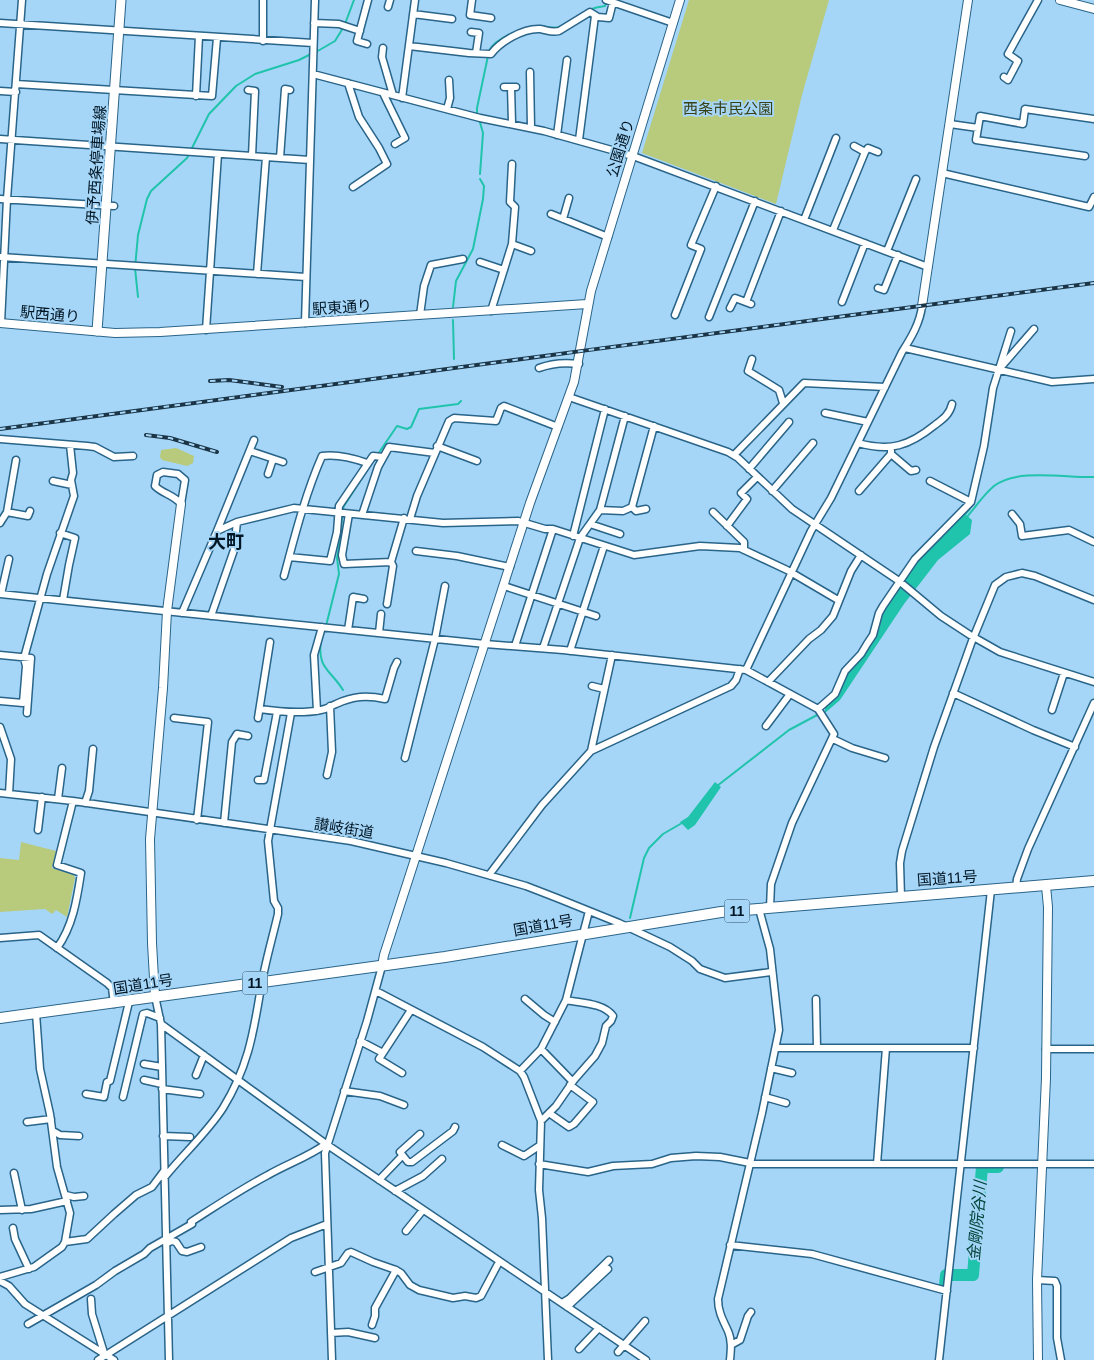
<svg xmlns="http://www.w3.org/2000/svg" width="1094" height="1360" viewBox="0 0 1094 1360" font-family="Helvetica,'Noto Sans JP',sans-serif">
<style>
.green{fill:#b8ca7c}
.water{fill:#20c3ab}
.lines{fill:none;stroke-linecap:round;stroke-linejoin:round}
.stream{stroke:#20c3ab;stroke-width:2}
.river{stroke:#20c3ab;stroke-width:12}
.minor-casing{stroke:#296489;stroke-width:9}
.tertiary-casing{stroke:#296489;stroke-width:10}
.secondary-casing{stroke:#296489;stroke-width:11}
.trunk-casing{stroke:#296489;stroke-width:12}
.minor{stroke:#fff;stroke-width:6}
.tertiary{stroke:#fff;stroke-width:8}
.secondary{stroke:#fff;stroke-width:9}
.trunk{stroke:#fff;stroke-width:10}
.rail-casing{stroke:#1b3547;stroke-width:4}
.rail{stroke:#a6d6f7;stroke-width:2;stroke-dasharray:5.5;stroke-linecap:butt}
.labels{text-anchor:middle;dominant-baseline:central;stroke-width:4;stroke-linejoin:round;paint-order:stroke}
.shield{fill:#a6d6f7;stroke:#325064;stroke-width:1}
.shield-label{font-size:14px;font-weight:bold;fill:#001625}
.park-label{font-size:15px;fill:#384016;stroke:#a6d6f7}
.street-label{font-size:15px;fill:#001625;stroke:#a6d6f7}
.water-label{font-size:16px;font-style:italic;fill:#00443a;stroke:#a6d6f7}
.quarter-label{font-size:18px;font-weight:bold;fill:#001625;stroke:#a6d6f7}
</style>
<rect width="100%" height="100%" fill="#a6d6f7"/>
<path class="green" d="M689 0H829L802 95 776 204 642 153Z
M176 448 194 456 193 463 187 466 162 460 160 457 161 450Z
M21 842 56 851 52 868 74 875 75 878 67 917 56 910 52 914 45 909 0 912V858L19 860Z"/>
<path class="water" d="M970 507 971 509 966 515 972 520 970 534 938 560 904 604 840 700 825 713V707L838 697 849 671 860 660 871 644 879 628 884 611 917 561Z
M715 782 721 787 695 825 688 830 680 822 688 817Z"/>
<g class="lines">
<path class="stream" d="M345 24 354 0
M489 51C494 39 526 25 540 26 547 26 552 29 559 27 577 20 583 8 605 6L606 3
M316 52 335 41 343 28
M477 115V108L488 56
M479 119 483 133 480 174
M138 297 135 268 138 235 147 199 151 191 187 158 209 114 236 86 255 74 299 60 311 54
M453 307 456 281 473 249 483 199 484 186 480 179
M453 320 454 359
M378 454 397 426 407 429 411 427 419 409 458 404 461 401
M342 511 344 506 375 458
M966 518C975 508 983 495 994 486 1017 468 1066 478 1094 477
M326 626 339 574 337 558 341 534 342 516
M321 640C317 669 330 669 343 690
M717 786 789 730 819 714
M630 918 644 858 649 848 663 834 682 823"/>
<path class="river" d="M945 1285 946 1275H973L982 1167H998"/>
<defs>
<path id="minor" d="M472 0 470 15 491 18
M606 0 673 23
M388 7 390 0
M413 14 452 19
M0 23 313 43
M314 23 339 24 360 31
M471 32 479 33 476 53
M263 41V0
M367 44 357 41 368 0
M409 46 469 53 491 54C500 42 523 28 540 29 547 30 551 33 559 31L590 12 598 17 609 18 613 2
M383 48 382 57 393 95
M530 72 531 128
M313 74 480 118 544 131 633 156 928 267
M1004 77 1008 80 1018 61 1008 54 1038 0
M348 83 359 117 379 148 387 164 353 187
M16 84 212 96 217 38
M504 87H516
M511 87 512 123
M248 90 255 91 252 156
M0 91 16 92
M383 93 405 138 395 144
M196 96 199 36
M402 98 415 0
M447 109 450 98 449 80
M950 124 978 128
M557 135 567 60
M0 139 310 160
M579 140 595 16
M854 146 865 152
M1085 156 976 140 980 116 1023 124 1025 109 1094 119
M280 158 285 89 290 90
M942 173 1089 207 1094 197
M0 199 114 206
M551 214 608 237
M563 219 569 198
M804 220 836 138
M833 230 865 152 868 148 878 152
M512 244 531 251
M887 251 916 179
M1 257 306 277
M480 262 504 270
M257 274 266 157
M878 288 884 290 898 255
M746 302 781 211
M842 302 865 243
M730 308 735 298 751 304
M491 311 512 244 515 207 510 202 512 164
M420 315 424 286 431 265 463 259
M675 315 701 249 691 245 716 186
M709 317 755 201
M1 323 7 199 22 0
M305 323 315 0
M206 330 218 154
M905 348 1052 382 1094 379
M752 359 748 371 779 390 783 403
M1001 367 1034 329
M539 368C552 363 564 362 579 364
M569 397 728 452 738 458 792 509 899 581 941 616 970 635 1000 652 1094 682
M825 413 868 422
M0 439 87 446 95 447 114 457 133 456
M858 443C890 452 909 446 935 425 943 419 950 414 952 404
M437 446 477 461
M250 451 283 462
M891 454 911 471 916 470
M734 455 804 383 885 387
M749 469 789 422
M163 472 178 474 185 480 181 504C174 495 163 494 155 486L157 475Z
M268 474 273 459
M53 481 72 485
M930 481 971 502
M772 491 813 443
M859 491 891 454V447
M632 507 654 426
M600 510 623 511 632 507 636 511 646 509
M7 512 28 516 30 511
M713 512 744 542V550
M349 514 342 555 344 564 391 562 404 518
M1012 514 1020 524 1022 536 1069 530 1094 542
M362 515 378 467 389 447 435 453
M410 519 417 496 449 421 454 418 496 421 501 408 504 406 558 427
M0 523 7 512 16 460
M590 524 620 534
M727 526 747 499 741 493 757 477
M217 531 237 522 294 508 443 523 518 521 545 529H553L634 555 700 546 740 548 787 570 838 600
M60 533 75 538 69 565 63 600
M573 536 605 409
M416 551 457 556 510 567
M289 557 330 561 337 532 339 506 373 456 383 457
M284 576C295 535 305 495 322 456 337 454 353 458 367 463
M504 586 596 616
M0 594 485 644 563 650 746 670 818 709 834 734 792 823 771 884 770 908
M1 594 9 559
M387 604 393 566 391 562
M182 613 217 531 254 440
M211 616 234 550 237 522
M348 630 353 597 364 599
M379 633 381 614
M515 646 553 529
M543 648 580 538 600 510 625 416
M570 651 604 546
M0 655 31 658 27 713
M746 670 811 531 831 498 902 352C911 338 920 323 922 306
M768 682 809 639 821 630 833 616 851 571 861 555
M592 686 604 689
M953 693 1033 730 1075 747
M0 701 23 703 26 666 24 658 47 574 74 496 71 480 73 473 70 445
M260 709C280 712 301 714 321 710 327 709 331 706 336 704 353 696 367 695 385 699L394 668 397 662
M818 709 835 694 845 671 861 654 867 644 873 635 879 613 883 606 915 559 971 502 984 446 993 388 1011 331
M1052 710 1064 673
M317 711 314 655 322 627
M174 718 208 722 197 820
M258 718 270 642
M766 726 790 694
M0 727 11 759 9 794
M833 739 852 748 885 758
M591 751 612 655
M405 758 435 639 445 586
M327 775 332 752 330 706
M258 780H264L277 712
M0 793 73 801 351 841 446 863 526 886 557 898 619 923 670 947 692 961 700 969 725 978 771 972
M58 799 62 768
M85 803 89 791 93 749
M224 823 232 742 237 734 248 736
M38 830 42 797
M489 875 542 805 591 751 731 686 736 680 740 669
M1016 888 1017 879 1028 849 1094 703
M901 897 900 863 902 851 934 747 972 641 995 585 1006 577 1022 573 1035 576 1094 600
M0 938 39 935 107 983 112 988 114 1004
M57 948C73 926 77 899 81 873L57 865 73 801
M376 991 483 1047 520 1071 524 1077 541 1121 539 1190 542 1218 548 1360
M155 996 161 1024 169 1360
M525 999 544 1015 555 1022
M816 999 817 1048
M36 1013 40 1069 50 1114 57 1167 70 1213 65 1242
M161 1024 326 1144 646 1360
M360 1041 383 1053
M776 1048H974
M541 1049 572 1081
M1046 1049H1094
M144 1064 162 1067
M771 1068 792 1073
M520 1071 541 1049 566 1000 589 911
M402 1073 379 1059 411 1010
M196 1075 204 1055
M144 1080 162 1084
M162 1089 200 1094
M344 1091 380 1096 404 1105
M86 1094 104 1097 107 1082 110 1081 129 1002
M123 1097 143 1014 147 1013 160 1018
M765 1097 786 1103
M549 1113 569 1127 574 1124 593 1102 570 1085
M541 1121 556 1106 574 1080 595 1056 602 1043 606 1026 611 1021 613 1016C604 1003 581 1003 566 1000
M27 1122 51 1119
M53 1131 60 1135 79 1136
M420 1134 400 1152 408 1162H412L453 1131 455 1127
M163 1136 190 1137
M502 1145 524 1156 539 1146
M539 1164 588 1172 613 1166 652 1164 671 1158 696 1156 720 1157 750 1163
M749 1164H1094
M877 1164 886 1048
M14 1173 22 1210
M164 1178C183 1154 207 1133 223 1108 247 1069 253 1036 260 993 264 966 272 940 278 914V908L274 901 268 841 291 713
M379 1180 402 1156
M395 1191 423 1176 442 1159
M66 1195 74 1197 84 1196
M0 1210 31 1209 67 1201
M13 1228 15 1239 29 1269
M406 1231 423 1210
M167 1243 172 1241 176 1242 182 1251 187 1252 201 1247
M730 1245 812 1254 947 1291
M315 1272 341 1263 348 1253 351 1252 373 1262 396 1270 401 1273 410 1285 419 1290 453 1298 465 1296 476 1298 481 1296 499 1262
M0 1277 34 1267 62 1247 65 1242 87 1239 114 1214 136 1195 152 1187 164 1171
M1037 1280 1055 1281 1057 1286V1338L1061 1360
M0 1281 9 1286 25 1304 114 1360
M91 1299 92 1314 105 1356
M562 1303 570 1298 609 1260
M567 1307 608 1269
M28 1324 96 1285 115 1271 144 1254 150 1248 192 1224 191 1222C216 1206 241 1189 268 1175 287 1164 308 1157 326 1144
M372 1325 375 1316V1308L396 1270
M331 1333 348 1332 375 1338
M731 1345 740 1340 748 1316 751 1312
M579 1349 599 1328
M618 1352 645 1321
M98 1360 291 1238 327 1224
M332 1360 325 1153 367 1021 382 966
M730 1360C731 1350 732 1340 728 1331 723 1320 718 1312 718 1299L762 1113 779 1030 770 949 759 909
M939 1360 991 890"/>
<path id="tertiary" d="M1060 0 1094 9
M922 306 968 0
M0 323 115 333 160 332 587 304
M382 966 384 955 530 503 574 382 591 291 680 0
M155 996 152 943 150 839 163 688 167 611 181 504
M1038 1360 1037 1280 1046 1078 1048 907 1046 886"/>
<path id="secondary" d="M97 331 121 0"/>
<path id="trunk" d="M0 1018 445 957 721 912 1094 881"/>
</defs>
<use href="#minor" class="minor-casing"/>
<use href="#tertiary" class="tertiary-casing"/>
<use href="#secondary" class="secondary-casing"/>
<use href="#trunk" class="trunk-casing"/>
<use href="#minor" class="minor"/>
<use href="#tertiary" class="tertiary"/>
<use href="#secondary" class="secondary"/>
<use href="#trunk" class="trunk"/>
<defs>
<path id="rail" d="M210 381 229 380 282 387
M0 429C365 380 729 331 1094 283
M146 435 170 438 217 452"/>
</defs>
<use href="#rail" class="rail-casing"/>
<use href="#rail" class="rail"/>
</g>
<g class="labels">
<g class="shield">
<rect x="724.5" y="899.5" width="25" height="23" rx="4"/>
<rect x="242.5" y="971.5" width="25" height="23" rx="4"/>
</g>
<g class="shield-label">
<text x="737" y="911">11</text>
<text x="255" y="983">11</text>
</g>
<g class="park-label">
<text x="728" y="108">西条市民公園</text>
</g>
<g class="street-label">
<text transform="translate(620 148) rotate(-73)">公園通り</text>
<text transform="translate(96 165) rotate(-86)">伊予西条停車場線</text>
<text transform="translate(342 307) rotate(-4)">駅東通り</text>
<text transform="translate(50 314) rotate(5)">駅西通り</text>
<text transform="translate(344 828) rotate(9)">讃岐街道</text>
<text transform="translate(947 878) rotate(-4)">国道11号</text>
<text transform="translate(543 925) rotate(-10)">国道11号</text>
<text transform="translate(143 984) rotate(-9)">国道11号</text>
</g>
<g class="water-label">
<text transform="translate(977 1221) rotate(-85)">金剛院谷川</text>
</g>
<g class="quarter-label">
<text x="226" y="542">大町</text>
</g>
</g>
</svg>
